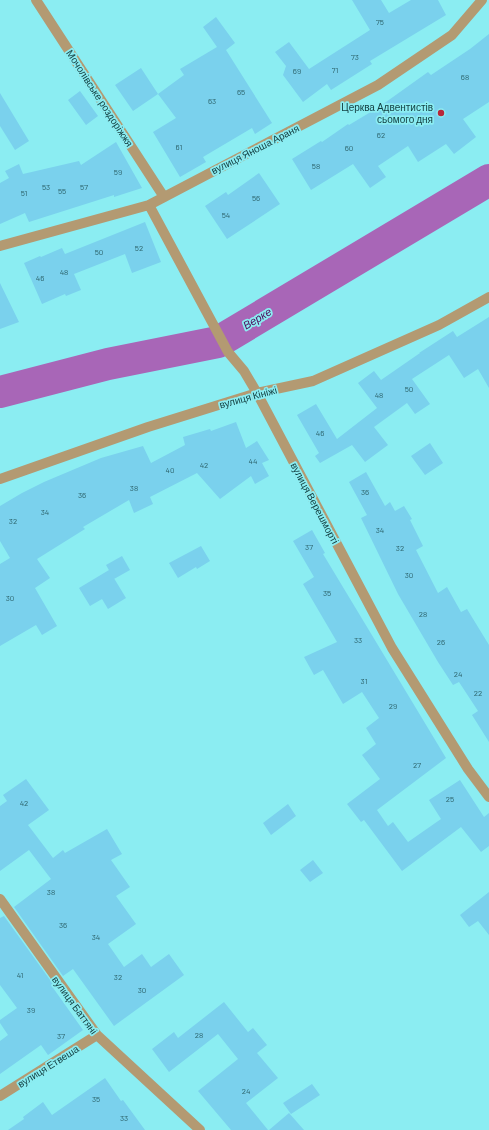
<svg xmlns="http://www.w3.org/2000/svg" width="489" height="1130" viewBox="0 0 489 1130" font-family="Barlow,sans-serif">
<style>
.lines{fill:none;stroke-linecap:round;stroke-linejoin:round}
.river{stroke:#a866b7;stroke-width:32}
.building{fill:#7ad1ed}
.minor{stroke:#b39a72;stroke-width:10}
.poi-dot{fill:#b82639;stroke:#8bedf2;stroke-width:1.5}
.labels{text-anchor:middle;dominant-baseline:central;stroke-width:3.5;stroke-linejoin:round;paint-order:stroke}
.number-label{font-size:8px;fill:#2c626a}
.street-label{font-size:10px;fill:#123d3f;stroke:#8bedf2}
.poi-label{font-size:10px;fill:#123d3f;stroke:#8bedf2;text-anchor:end}
.water-label{font-size:11px;font-style:italic;fill:#4e0d5b;stroke:#8bedf2}
</style>
<rect width="100%" height="100%" fill="#8bedf2"/>
<g class="lines">
<path class="river" d="M0 392 108 364 218 342 489 180"/>
</g>
<path class="building" d="M352 0H381L389 13 411 0H438L446 15 370 61 372 64 331 90 327 84 303 102 283 75 286 66 275 52 289 42 309 69 370 30Z
M216 17 235 43 226 50 272 123 255 134 252 128 203 157 206 162 180 177 153 132 176 118 158 94 184 75 180 69 217 47 203 27Z
M489 34V102L463 119 476 137 454 154 446 144 418 162 408 146 378 166 386 177 370 188 353 164 311 190 292 159 321 141 322 142 348 124 349 125 379 107 428 72 431 75 470 49Z
M141 68 158 94 133 111 115 85Z
M80 91 98 116 86 125 68 100Z
M0 93 29 141 15 150 0 126Z
M116 142 142 188 114 197V195L29 222 25 213 0 224V183L9 178 5 171 19 164 23 174 79 161 81 165Z
M259 173 280 204 253 222 227 239 205 206 226 192 228 195Z
M145 222 161 262 132 273 125 254 74 274 81 290 66 296 65 294 42 304 24 263 40 256 41 257 62 248 65 254Z
M0 283 19 322 0 329Z
M489 317V388L478 369 464 378 449 355 412 379 430 404 415 414 407 403 374 427 388 445 365 462 352 445 320 463 315 456 319 453 297 415 316 404 337 439 377 408 358 383 374 371 381 380 420 353H419L453 331 457 337Z
M236 422 246 448 257 441 269 460 262 463 269 476 255 484 251 476 220 499 197 473 150 497 153 504 134 513 129 500 83 527 85 529 37 559 50 578 35 588 57 626 42 635 36 625 0 646V564L10 558 0 541V506L22 493 44 482 101 458 143 446 151 463 185 445 183 437 210 429 211 431Z
M430 443 443 463 425 475 411 456Z
M366 472 385 506 390 502 395 511 404 506 412 519 410 520 423 546 416 550 438 593 447 587 461 612 467 609 489 645V742L472 715 478 711 459 682 453 685 438 662 398 594 361 518 367 515 349 482Z
M312 530 325 553 323 554 446 758 377 810 388 826 393 822 408 842 441 819 429 800 460 780 484 817 489 813V846L481 852 461 827 402 871 364 820 361 822 347 804 380 779 362 755 376 744 366 728 379 718 362 692 343 704 323 670 314 675 304 657 337 642 303 584 314 577 293 541Z
M201 546 210 561 197 569 196 567 178 578 169 563Z
M122 556 130 570 114 579 106 565Z
M109 570 126 598 108 609 102 599 90 606 79 588Z
M26 779 49 810 28 825 53 858 63 850 65 853 107 829 122 854 111 860 130 887 116 896 136 924 108 944 124 967 142 954 151 967 169 954 184 975 114 1026 73 969 63 976 14 907 51 879 29 850 0 871V806L7 801 3 795Z
M288 804 296 816 271 835 263 823Z
M313 860 323 873 310 882 300 870Z
M489 892V935L478 921 469 927 460 915Z
M4 916 53 984 51 985 83 1030 48 1055 41 1045 0 1074V1041L8 1035 0 1023V1020L17 1008 0 985V918Z
M224 1002 248 1032 253 1028 267 1045 257 1053 278 1078 246 1103 268 1130H231L198 1091 238 1059 218 1034 169 1072 152 1049 174 1032 178 1038Z
M105 1078 121 1101 123 1100 145 1130H8L24 1119 23 1117 43 1102 52 1115Z
M312 1084 320 1095 291 1114 283 1103Z
M289 1113 304 1130H269Z"/>
<g class="lines">
<path class="minor" d="M36 0 164 197
M149 205 213 324 228 352 244 371 257 393 392 648 468 769 489 797
M0 246 149 205 378 85 452 35 482 0
M0 479 148 427 257 393 313 381 439 325 489 297
M0 899 97 1035 200 1130
M0 1096 97 1035"/>
</g>
<circle class="poi-dot" cx="441" cy="113" r="4"/>
<g class="labels">
<g class="number-label">
<text x="380" y="22">75</text>
<text x="355" y="57">73</text>
<text x="335" y="70">71</text>
<text x="297" y="71">69</text>
<text x="465" y="77">68</text>
<text x="241" y="92">65</text>
<text x="212" y="101">63</text>
<text x="381" y="135">62</text>
<text x="179" y="147">61</text>
<text x="349" y="148">60</text>
<text x="316" y="166">58</text>
<text x="118" y="172">59</text>
<text x="46" y="187">53</text>
<text x="84" y="187">57</text>
<text x="62" y="191">55</text>
<text x="24" y="193">51</text>
<text x="256" y="198">56</text>
<text x="226" y="215">54</text>
<text x="139" y="248">52</text>
<text x="99" y="252">50</text>
<text x="64" y="272">48</text>
<text x="40" y="278">46</text>
<text x="409" y="389">50</text>
<text x="379" y="395">48</text>
<text x="320" y="433">46</text>
<text x="253" y="461">44</text>
<text x="204" y="465">42</text>
<text x="170" y="470">40</text>
<text x="134" y="488">38</text>
<text x="365" y="492">36</text>
<text x="82" y="495">36</text>
<text x="45" y="512">34</text>
<text x="13" y="521">32</text>
<text x="380" y="530">34</text>
<text x="309" y="547">37</text>
<text x="400" y="548">32</text>
<text x="409" y="575">30</text>
<text x="327" y="593">35</text>
<text x="10" y="598">30</text>
<text x="423" y="614">28</text>
<text x="358" y="640">33</text>
<text x="441" y="642">26</text>
<text x="458" y="674">24</text>
<text x="364" y="681">31</text>
<text x="478" y="693">22</text>
<text x="393" y="706">29</text>
<text x="417" y="765">27</text>
<text x="450" y="799">25</text>
<text x="24" y="803">42</text>
<text x="51" y="892">38</text>
<text x="63" y="925">36</text>
<text x="96" y="937">34</text>
<text x="20" y="975">41</text>
<text x="118" y="977">32</text>
<text x="142" y="990">30</text>
<text x="31" y="1010">39</text>
<text x="199" y="1035">28</text>
<text x="61" y="1036">37</text>
<text x="246" y="1091">24</text>
<text x="96" y="1099">35</text>
<text x="124" y="1118">33</text>
</g>
<g class="street-label">
<text transform="translate(100 98) rotate(57)">Мочолівське роздоріжжя</text>
<text transform="translate(255 149) rotate(-27)">вулиця Яноша Араня</text>
<text transform="translate(248 397) rotate(-15)">вулиця Кініжі</text>
<text transform="translate(315 503) rotate(62)">вулиця Верешморті</text>
<text transform="translate(75 1005) rotate(54)">вулиця Баттяні</text>
<text transform="translate(48 1066) rotate(-32)">вулиця Етвеша</text>
</g>
<g class="poi-label">
<text x="433" y="107">Церква Адвентистів<tspan x="433" dy="12">сьомого дня</tspan></text>
</g>
<g class="water-label">
<text transform="translate(257 318) rotate(-31)">Верке</text>
</g>
</g>
</svg>
